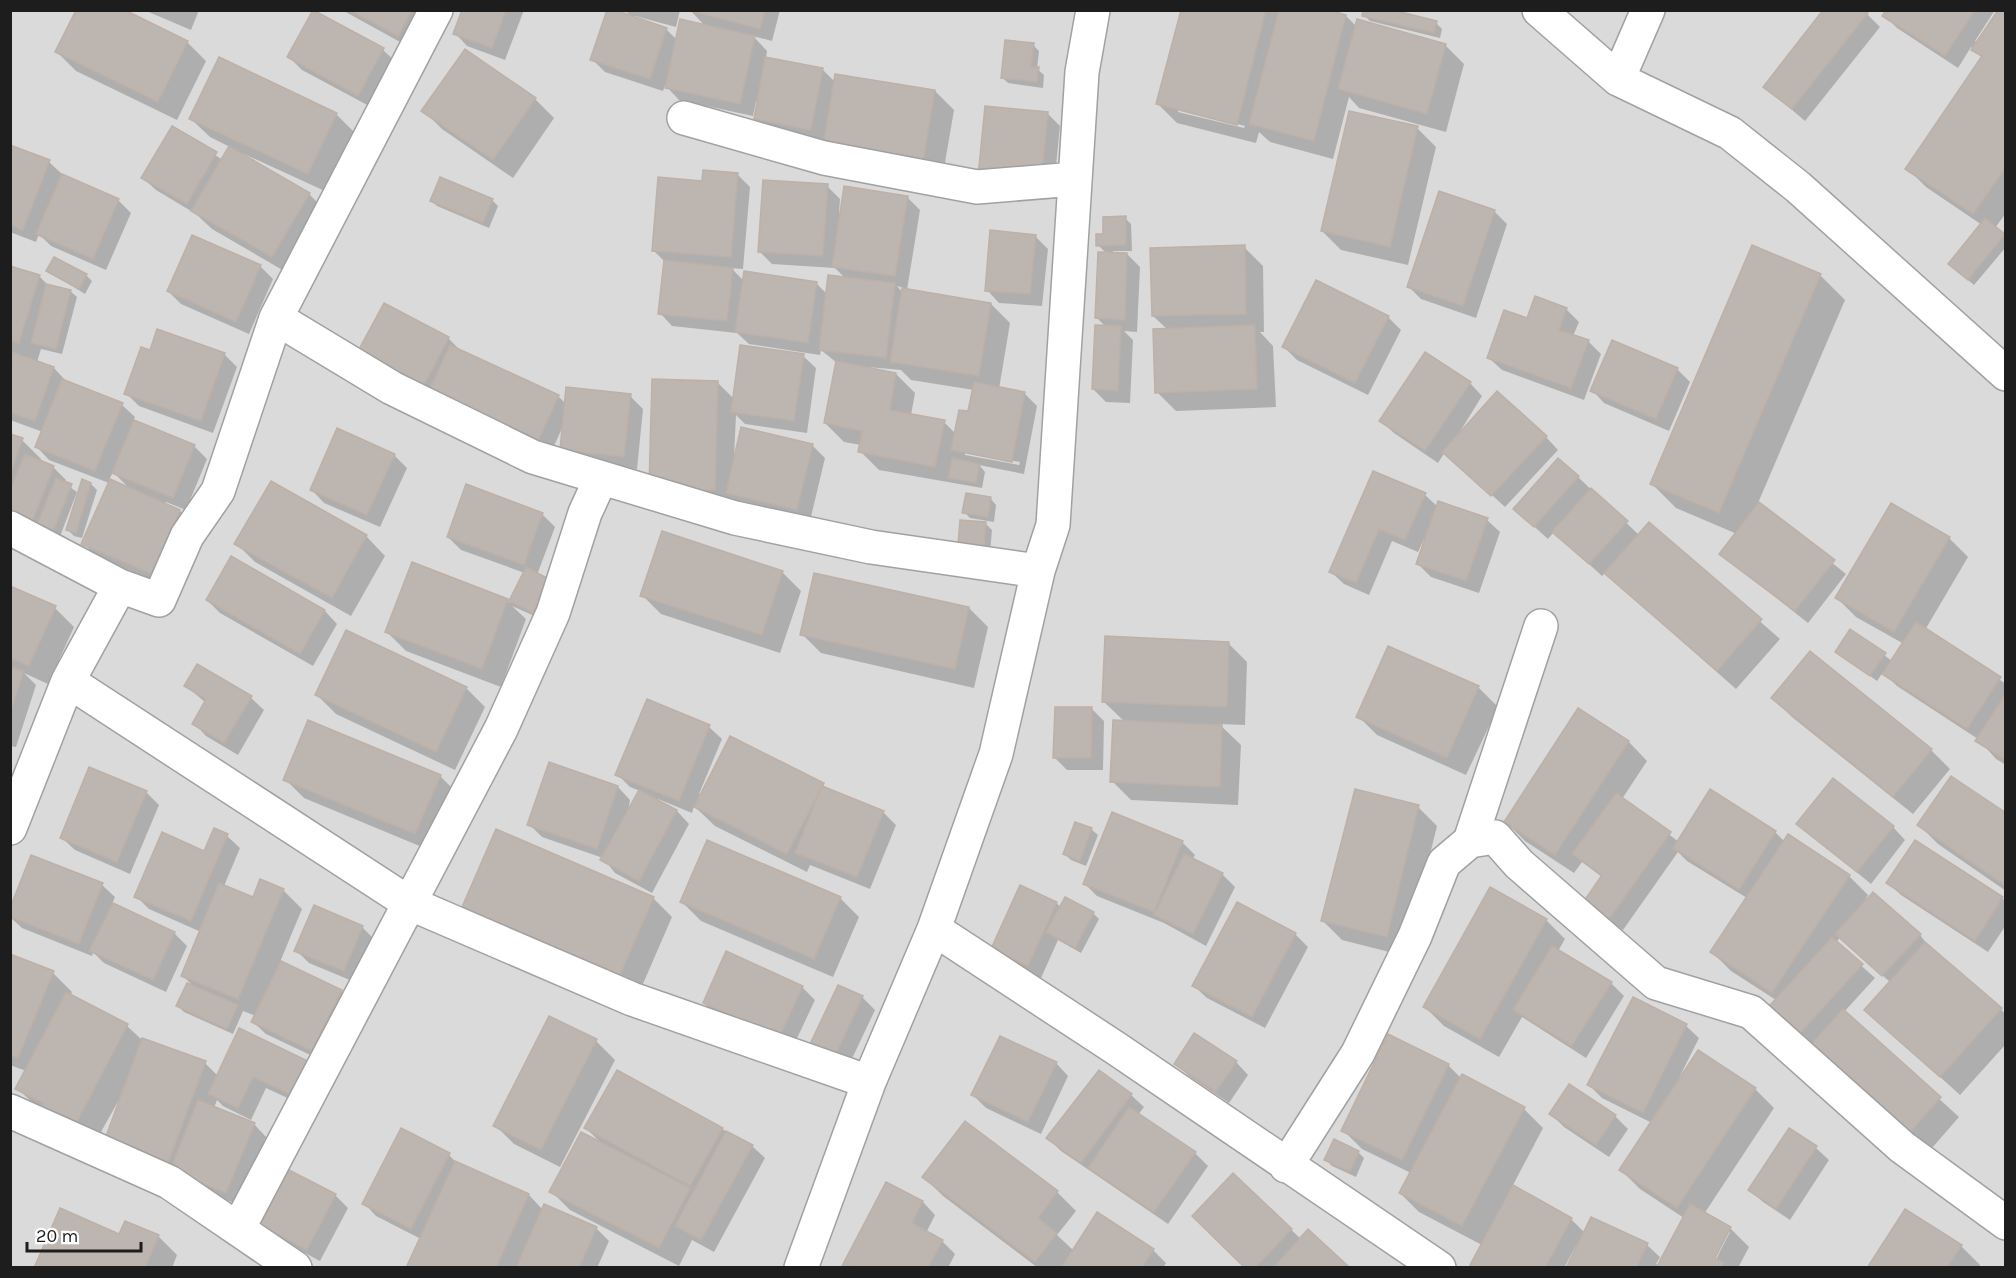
<svg xmlns="http://www.w3.org/2000/svg" width="2016" height="1278" viewBox="0 0 2016 1278" font-family="Karla,sans-serif">
<style>
.residential{fill:#dbdada}
.shadow{fill:#0003;fill-rule:evenodd}
.building{fill:#bdb5b0;stroke:#bdb0a7;stroke-width:1.5}
.lines{fill:none;stroke-linecap:round;stroke-linejoin:round}
.street-casing{stroke:#a1a1a1;stroke-width:36}
.street{stroke:#fff;stroke-width:33}
</style>
<rect width="100%" height="100%" fill="#ede9e3"/>
<path class="residential" d="M11 11H2005V1267H11Z"/>
<path class="shadow" d="M144 10H199L191 30Z
M342 10H431L411 48Z
M463 10H524L505 60 467 46 455 33Z
M625 10H680L676 27 635 16V19L667 30 677 40 706 27 690 10H780L772 41 753 36 767 51 766 59 822 69 835 82 935 91 954 110 942 180 768 132 756 119 759 102 756 101 753 116 679 100 665 85 663 91 605 72 592 59 632 18Z
M1182 10H1323L1346 16 1357 27 1445 45 1464 64 1446 132 1359 108 1349 97 1333 159 1270 142 1259 132 1256 143 1177 123 1158 104ZM1178 108 1245 126 1244 128 1178 112Z
M1887 10H1995L1975 41 1978 43 2006 10V213L1995 228 2006 236V247L1974 285 1956 270 1982 225 1926 187 1907 168 1982 58 1971 47 1958 68 1897 28 1884 15Z
M1867 14 1880 27 1805 121 1765 87Z
M1364 15 1436 23 1442 29 1440 38 1370 21Z
M187 42 206 61 177 120 76 71 57 52Z
M1033 45 1039 51 1037 69 1044 75 1043 88 1008 83 1002 77Z
M383 50 396 62 371 107 302 70 289 57Z
M465 51 535 99 554 118 513 178 442 129 423 110Z
M1047 113 1060 126 1053 195 992 190Z
M336 114 355 133 327 192 242 153 241 155 309 194 328 213 291 275 212 229 196 214 156 190 143 178 172 128 223 160 230 147 210 137 191 119Z
M1417 128 1436 147 1408 265 1341 250 1322 231Z
M10 147 49 162 62 174 118 200 131 213 106 270 51 246 39 234 36 242 10 232Z
M737 174 750 187 743 269 731 268 744 281 816 283 827 294 846 279 835 268 772 264 759 251 827 186 840 199 839 213 907 197 920 210 907 290 991 304 1010 323 999 389 1024 393 1037 406 1024 474 979 465 985 472 982 488 879 470 860 451 861 445 844 442 825 423 837 363 821 350 820 355 749 344 737 333 672 326 660 313 665 262 653 250 703 183ZM897 286 904 288 903 293ZM868 367 901 370 911 380 974 390 969 413 956 434 944 422 911 415 915 393 896 374 868 369ZM965 452 1020 462 1019 465 965 455Z
M431 200H492L498 206 489 228 437 206Z
M1494 211 1507 224 1476 318 1421 299 1408 286Z
M1125 218 1131 224 1132 251H1113V254H1127L1140 267 1137 332 1124 331 1133 340 1130 403 1106 402 1093 389 1106 327 1097 318 1106 253 1098 245Z
M1035 236 1048 249 1042 306 999 303 987 290Z
M193 237 261 267 273 279 249 334 181 304 168 291Z
M1244 247 1263 266 1264 332H1260L1273 346 1276 407 1176 411 1157 392 1168 330 1153 316Z
M1753 247 1821 276 1845 300 1758 503 1846 574 1808 623 1721 554 1737 534 1676 508 1651 483Z
M10 267 39 276 49 286 70 291 77 297 62 354 41 349 37 362 54 368 66 381 122 405 135 417 133 421 194 446 207 459 186 510 166 502 164 504 180 511 192 524 165 586 96 556 83 543 109 483 49 460 37 447 43 432 10 420V361L13 354 10 353ZM113 472 130 489 109 480Z
M48 271 86 275 92 281 85 294Z
M1566 309 1579 322 1573 336 1588 341 1601 354 1584 400 1502 370 1489 358 1528 320Z
M1388 317 1401 330 1368 395 1297 360 1284 347Z
M448 338 461 351 558 396 566 404 630 396 643 409 637 469 574 463 563 426 550 455 371 365Z
M151 352 224 354 237 367 213 433 139 406 126 393Z
M803 356 816 368 807 433 745 424 736 415 734 458 812 445 825 458 810 521 741 506 733 498V508L670 506 717 382 734 399Z
M1677 369 1690 382 1669 431 1604 403 1592 390Z
M1470 383 1482 396 1456 438 1546 437 1558 450 1505 507 1445 452 1438 463 1394 433 1381 421Z
M10 436 22 440 41 459 40 462 53 467 66 480 64 483 77 492 59 539 10 524Z
M394 455 407 468 380 527 324 503 312 490Z
M1374 473 1425 495 1438 507 1487 520 1500 532 1479 593 1431 577 1418 564 1426 540 1424 539 1418 552 1392 541 1369 595 1344 584 1331 572Z
M1578 477 1639 535 1649 524 1780 639 1736 689 1605 573 1602 576 1554 532 1548 539 1515 509Z
M271 483 367 537 385 556 351 616 255 562 236 543Z
M91 484 97 490 82 538 74 536 68 530Z
M990 498 996 505 994 522 970 518 964 512Z
M542 514 555 527 537 575 549 580 539 618 512 606 526 619 501 687 406 651 387 632 507 600 510 603 525 573 461 550 448 537Z
M986 524 992 530 989 565 958 556Z
M1949 538 1968 557 1925 630 2006 684V765L1996 759 1978 739 1897 686 1883 672 1877 681 1837 652 1851 631 1892 661 1904 644 1856 617 1837 598Z
M231 558 325 611 337 624 313 666 220 613 207 600Z
M782 572 801 591 780 653 661 614 642 595Z
M10 588 55 608 74 627 48 684 24 673 36 685 16 747 10 746Z
M969 608 988 627 974 688 821 653 802 634Z
M347 632 466 688 485 707 455 770 336 714 317 695Z
M1228 643 1247 662 1245 725 1219 724 1241 745 1238 805 1131 800 1112 781 1125 722 1103 701Z
M1389 647 1479 688 1498 707 1466 775 1377 735 1358 716Z
M1810 653 1931 750 1950 769 1913 814 1792 717 1773 698Z
M198 666 251 698 264 710 238 755 206 736 194 723 206 703 186 686Z
M1092 709 1104 721 1103 770H1067L1054 757Z
M709 727 722 739 699 794 823 785 829 791 883 812 896 825 870 889 810 865 807 872 715 826 694 806 692 813 658 799 657 801 677 811 689 824 652 893 615 873 603 858 542 837 529 824 550 764 618 787 630 800 628 812 640 791 630 787 617 774Z
M1629 742 1647 761 1622 799 1679 842 1711 791 1775 832 1785 842 1849 876 1868 895 1865 900 1920 935 1931 949 2006 1014V1044L1960 1095 1866 1010 1891 983 1840 937 1836 943 1875 978 1844 1012 1959 1117 1925 1156 1808 1051 1776 1000 1731 971 1712 952 1747 898 1687 861 1678 852 1623 930 1598 914 1602 877 1582 862 1574 873 1525 841 1506 822Z
M440 776 459 795 434 852 304 798 285 779Z
M146 792 159 805 130 874 75 850 62 838Z
M1418 807 1437 826 1405 956 1342 940 1323 921Z
M2006 815V891L1938 844 1919 825Z
M1798 824 1893 827 1905 840 1871 884Z
M1091 829 1098 835 1086 866 1071 860 1065 854Z
M497 831 653 898 672 917 639 993 483 925 464 906Z
M227 836 240 848 224 886 253 899 283 890 302 909 280 962 341 991 354 1004 325 1062 266 1034 253 1022 256 1016 243 1011 233 1034 184 1012 178 1006 195 988 183 976 201 932 149 909 136 896Z
M1182 842 1195 855 1192 860 1223 875 1235 887 1206 946 1164 923 1097 896 1085 884Z
M1888 883 2002 898 2006 902V925L1988 952 1901 895Z
M102 885 115 897 112 904 175 934 187 946 166 992 104 963 93 952 92 956 22 928 10 917V912Z
M840 898 859 917 833 977 701 921 682 902Z
M1056 903 1061 907 1093 913 1099 919 1081 953 1058 940 1041 978 1006 962 993 949Z
M1237 904 1295 934 1308 947 1265 1028 1207 998 1194 986Z
M1546 920 1565 939 1558 951 1611 983 1624 996 1586 1058 1522 1017 1499 1057 1444 1026 1425 1007Z
M362 927 375 940 357 983 309 963 296 950Z
M10 956 53 973 72 992 70 996 127 1026 141 1039 205 1063 218 1076 240 1030 309 1108 266 1088 251 1120 223 1106 217 1100 214 1108 254 1124 266 1137 239 1205 125 1158 124 1091 88 1155 17 1088 26 1071 10 1065Z
M802 987 815 1000 792 1049 717 1015 704 1003Z
M862 997 875 1010 840 1084 816 1074Z
M1633 999 1686 1026 1699 1038 1680 1076 1755 1089 1774 1108 1704 1214 1730 1228 1749 1247 1738 1268H1568L1578 1247 1576 1246 1564 1268H1475L1482 1245 1419 1212 1400 1193 1411 1173 1362 1149 1343 1130 1389 1036 1448 1065 1461 1078 1463 1076 1524 1109 1543 1128 1512 1187 1571 1219 1585 1233 1647 1245 1660 1257 1656 1264 1659 1265 1684 1218 1640 1189 1621 1170 1652 1123 1602 1098 1589 1085ZM1727 1232H1730L1713 1265 1710 1264Z
M596 1041 615 1060 560 1167 514 1144 495 1125Z
M1236 1062 1248 1075 1229 1103 1189 1076 1176 1064Z
M1056 1063 1068 1076 1041 1134 986 1108 973 1095Z
M1570 1086 1615 1116 1628 1129 1609 1157 1564 1127 1551 1114Z
M1131 1095 1144 1107 1138 1115 1195 1153 1208 1166 1168 1224 1061 1151 1048 1138Z
M586 1128 722 1129 752 1146 765 1158 714 1252 692 1240 679 1266 570 1210 551 1191 601 1143Z
M401 1130 449 1155 459 1165 529 1195 543 1210 596 1228 609 1241 597 1268H408L421 1239 376 1216 364 1203Z
M1789 1130 1816 1148 1829 1160 1790 1220 1763 1202 1750 1190Z
M1358 1152 1364 1158 1356 1177 1332 1166 1326 1160Z
M1234 1176 1301 1239 1308 1232 1348 1268H1247Z
M924 1177 1057 1192 1076 1211 1057 1235 1074 1251 1153 1250 1166 1263 1163 1268H1038L943 1196Z
M887 1184 923 1202 935 1215 926 1233 942 1241 955 1254 948 1268 844 1266Z
M335 1195 348 1208 320 1261 273 1236 260 1224Z
M120 1236H158L177 1255 172 1268H35Z
M1961 1246 1980 1265 1979 1268H1868Z"/>
<path class="building" d="M76 10H125L188 41 158 102 55 52Z
M313 10 384 48 358 96 287 57Z
M349 10H412L398 36Z
M462 10H506L492 48 453 34Z
M607 10H615L667 28 650 79 590 60Z
M688 10H765L760 29Z
M1181 10H1266L1237 125 1156 104Z
M1279 10H1329L1346 15 1314 141 1249 124Z
M1363 10H1393L1437 21 1434 33 1362 16Z
M1823 10H1865L1868 13 1792 109 1763 87Z
M1886 10H1975L1945 56 1882 16Z
M1998 10H2006V167L1973 214 1905 169 1982 56 1971 50Z
M680 19 755 36 740 104 665 88Z
M1357 19 1446 44 1427 114 1338 89Z
M1005 40 1034 43 1031 67H1039L1037 82 1001 78Z
M465 49 536 98 493 160 421 111Z
M219 57 337 113 308 174 189 119Z
M765 57 823 68 811 130 754 119Z
M835 74 935 90 923 162 823 146Z
M985 106 1048 112 1041 183 978 177Z
M1349 111 1418 126 1390 247 1321 231Z
M172 126 217 152 187 204 141 178Z
M10 145 50 160 23 230 10 225Z
M229 146 310 193 272 257 191 211Z
M703 170 738 173 731 257 652 251 658 177 702 181Z
M62 174 119 199 93 259 36 234Z
M440 177 493 199 483 223 430 201Z
M763 180 828 184 823 256 758 252Z
M844 186 908 196 895 276 832 267Z
M1439 191 1495 210 1463 306 1407 287Z
M1126 216V245L1096 246V234H1103V217Z
M1985 218 2005 234 1968 280 1948 264Z
M990 230 1036 235 1030 294 985 291Z
M192 235 261 265 236 322 167 291Z
M1245 245 1246 314 1152 316 1150 248Z
M1752 245 1821 274 1719 513 1650 484Z
M1098 252 1127 253 1125 320 1095 318Z
M54 257 87 274 79 289 46 271Z
M664 260 733 268 727 321 658 314Z
M10 266 40 275 19 343 10 341Z
M744 271 817 282 808 343 735 332Z
M828 275 895 283 886 358 819 350Z
M1316 280 1389 316 1355 383 1282 347Z
M46 284 71 290 56 349 31 343Z
M902 288 991 303 979 376 890 362Z
M1535 296 1567 308 1559 330 1589 340 1571 388 1487 358 1504 310 1527 318Z
M384 303 449 337 423 387 357 353Z
M1095 325 1121 326 1118 391 1092 389Z
M1255 325 1257 389 1155 393 1153 329Z
M157 329 225 353 201 421 124 394 141 347 150 350Z
M1612 340 1678 368 1656 419 1590 391Z
M450 345 559 395 537 443 428 393Z
M740 345 804 354 794 421 731 412Z
M12 352 54 367 35 421 10 413Z
M1425 352 1471 382 1425 451 1379 421Z
M836 361 896 373 890 410 945 420 935 467 858 452 862 431 824 423Z
M62 379 123 403 95 471 35 447Z
M652 379 718 381 715 490 649 488Z
M974 382 1025 392 1012 462 951 450 959 410 968 411Z
M566 387 631 394 624 457 560 450Z
M1497 391 1547 436 1491 496 1442 452Z
M134 420 195 445 173 498 112 473Z
M741 427 813 444 797 510 726 493Z
M337 428 395 454 367 515 310 490Z
M10 434 23 438 10 475Z
M25 454 54 466 30 527 10 519V490Z
M952 458 980 464 976 483 948 478Z
M1558 458 1579 476 1534 527 1513 509Z
M1373 471 1426 493 1405 540 1379 529 1356 583 1329 572Z
M56 478 72 484 52 534 36 527Z
M82 479 91 483 76 533 66 530Z
M110 479 180 510 152 574 81 544Z
M271 481 367 535 332 598 234 544Z
M466 484 543 513 524 565 447 537Z
M1591 488 1628 521 1589 564 1552 532Z
M966 493 991 497 988 517 962 513Z
M1438 501 1488 518 1466 581 1416 564Z
M1759 502 1835 560 1795 611 1719 554Z
M1891 503 1950 537 1894 632 1835 598Z
M960 520 986 522 983 559 957 557Z
M1649 522 1762 619 1717 671 1604 573Z
M662 531 783 571 762 635 640 596Z
M231 556 325 610 300 654 206 600Z
M412 562 508 599 482 669 385 632Z
M526 567 549 579 533 613 509 601Z
M814 573 969 607 955 669 800 635Z
M10 586 56 606 29 666 10 658Z
M1916 622 2001 677 1967 729 1882 674Z
M1850 629 1886 653 1870 676 1835 652Z
M346 630 467 687 436 752 315 695Z
M1105 636 1229 642 1227 707 1102 702Z
M1388 646 1479 686 1447 758 1356 717Z
M1810 651 1932 749 1893 797 1771 698Z
M197 664 252 696 224 743 192 724 206 699 184 686Z
M10 667 24 671 10 713Z
M2006 693V760L1975 741Z
M647 699 710 725 679 801 615 775Z
M1055 707H1092L1091 758H1053Z
M1578 708 1629 741 1555 855 1504 822Z
M308 720 441 775 415 834 283 780Z
M1113 720 1222 725 1220 787 1110 782Z
M730 736 824 783 787 854 694 807Z
M549 762 618 786 597 849 527 825Z
M89 767 147 791 117 862 60 838Z
M1951 776 2006 813V886L1917 825Z
M1833 778 1894 826 1857 872 1796 824Z
M822 786 884 811 857 877 795 853Z
M1355 789 1419 805 1387 937 1321 921Z
M1710 789 1776 831 1739 890 1673 848Z
M639 790 677 810 639 881 600 860Z
M1616 793 1671 832 1609 919 1584 901 1602 875 1572 854Z
M1112 812 1183 841 1154 912 1083 884Z
M1075 822 1092 828 1080 861 1063 854Z
M214 828 228 834 191 921 134 897 162 832 204 851Z
M496 829 654 897 620 975 462 907Z
M1788 834 1850 875 1772 993 1710 952Z
M707 840 841 897 814 959 680 902Z
M1915 840 2003 897 1975 941 1886 883Z
M1184 854 1223 873 1193 934 1154 915Z
M31 855 103 883 79 944 10 917V908Z
M260 879 284 889 238 999 181 976 219 883 253 897Z
M1020 885 1057 902 1028 966 991 949Z
M1490 887 1547 919 1480 1039 1423 1007Z
M1873 892 1921 934 1882 976 1835 934Z
M1065 897 1094 912 1075 948 1046 932Z
M1237 902 1296 933 1252 1017 1192 986Z
M113 903 175 932 153 980 89 951Z
M314 905 363 926 344 971 294 951Z
M1832 937 1863 964 1793 1041 1762 1014Z
M1925 942 2002 1008 1940 1077 1864 1010Z
M1552 946 1612 982 1572 1046 1513 1010Z
M726 951 803 986 779 1038 703 1003Z
M10 954 54 971 18 1058 10 1055Z
M281 961 342 990 312 1051 251 1022Z
M187 983 238 1005 227 1029 176 1006Z
M838 985 863 996 827 1073 802 1061Z
M66 992 128 1024 69 1137 35 1119 43 1103 15 1089Z
M1633 997 1687 1024 1643 1113 1587 1085Z
M1843 1009 1941 1097 1905 1138 1806 1050Z
M549 1016 597 1039 541 1150 493 1126Z
M239 1028 312 1063 296 1097 253 1077 238 1108 208 1094Z
M1194 1033 1237 1061 1216 1092 1174 1064Z
M1388 1034 1449 1064 1402 1160 1341 1131Z
M1000 1036 1057 1062 1028 1122 971 1095Z
M142 1038 206 1061 168 1163 105 1139Z
M1698 1050 1756 1088 1677 1208 1619 1170Z
M617 1070 723 1128 690 1186 584 1128Z
M1099 1070 1132 1094 1081 1163 1046 1138Z
M1462 1074 1525 1107 1462 1226 1399 1193Z
M1569 1084 1616 1115 1596 1145 1549 1114Z
M198 1100 255 1123 226 1193 170 1170Z
M1129 1107 1196 1152 1154 1212 1088 1168Z
M965 1121 1058 1191 1038 1218 1057 1233 1035 1262 922 1177Z
M401 1128 450 1153 411 1229 362 1204Z
M1789 1128 1817 1146 1776 1209 1748 1190Z
M726 1131 753 1145 701 1240 675 1226Z
M581 1132 690 1188 659 1248 549 1192Z
M1334 1139 1359 1151 1350 1172 1324 1160Z
M455 1161 529 1194 496 1268H406Z
M287 1169 336 1194 307 1250 258 1224Z
M1233 1173 1292 1229 1255 1268H1245L1192 1216Z
M886 1182 923 1201 912 1223 943 1240 928 1268 842 1266Z
M1513 1185 1572 1218 1545 1268H1475L1470 1265Z
M544 1204 597 1227 579 1268H516Z
M1690 1204 1731 1227 1715 1258 1724 1262 1721 1268H1656Z
M60 1208 119 1234 125 1221 159 1235 145 1268H34Z
M1905 1209 1962 1245 1947 1268H1867Z
M1097 1212 1154 1249 1142 1268H1061Z
M1591 1217 1648 1243 1636 1268H1566Z
M1308 1229 1348 1266 1347 1268H1273Z"/>
<g class="lines">
<defs>
<path id="street" d="M1539 10 1618 79 1730 133 1798 187 2006 374
M1618 79 1648 10
M684 118 824 158 977 187 1075 179
M276 318 392 388 533 457 735 518 871 547 1038 571
M10 528 120 586 68 681 10 828
M120 586 159 600 187 536 218 491 276 318 436 10
M68 681 409 903 632 999 869 1082
M1470 841 1541 626
M934 929 1117 1049 1439 1268
M10 1111 169 1182 295 1268
M1286 1166 1358 1053 1415 936 1444 863 1470 841 1495 837 1519 864 1656 983 1751 1012 1902 1147 2006 1223
M238 1229 501 729 553 613 585 513 601 478
M801 1268 869 1082 934 929 996 754 1038 571 1053 525 1082 72 1093 10"/>
</defs>
<use href="#street" class="street-casing"/>
<use href="#street" class="street"/>
</g>
<rect width="2016" height="1278" fill="none" stroke="#1d1d1d" stroke-width="24"/>
<path d="M27 1242v9h114v-9" fill="none" stroke="#1d1d1d" stroke-width="3"/>
<text x="36" y="1242" font-size="18" fill="#1d1d1d" stroke="#ffffff" stroke-width="4.5" paint-order="stroke">20 m</text>
</svg>
